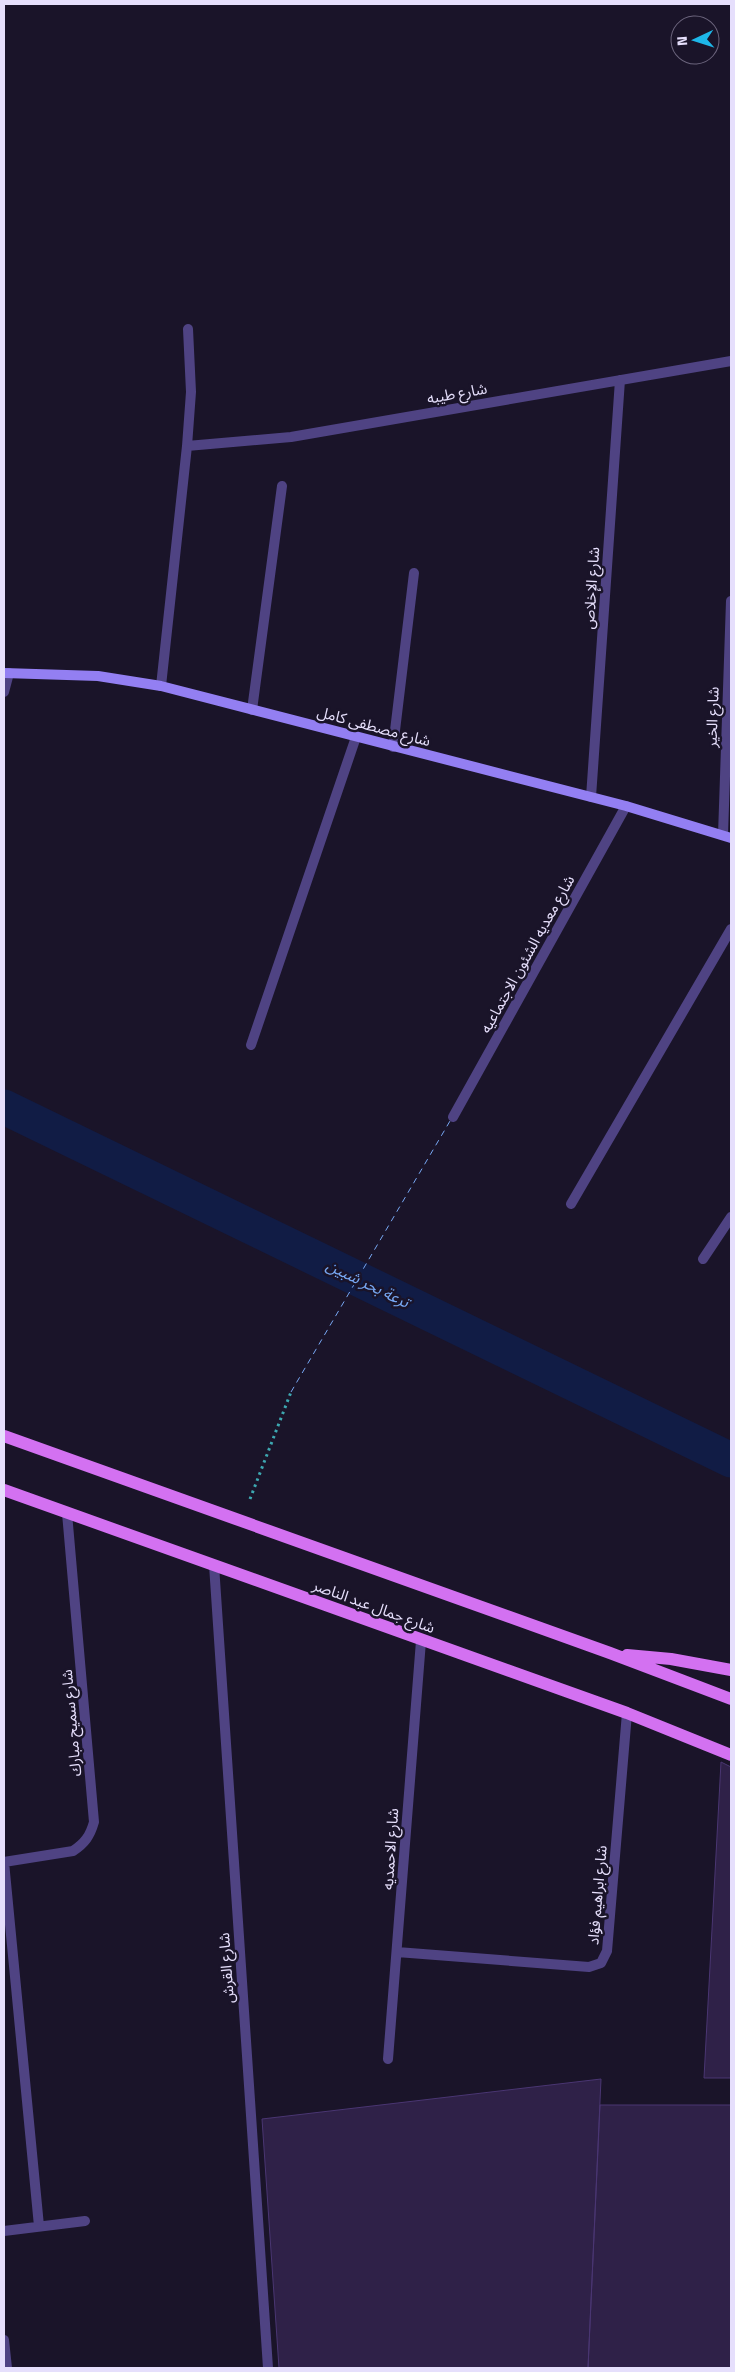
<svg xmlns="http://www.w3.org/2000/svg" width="735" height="2372" viewBox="0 0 735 2372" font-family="'Titillium Web','Noto Sans Arabic',sans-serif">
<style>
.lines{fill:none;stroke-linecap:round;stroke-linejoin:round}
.canal{stroke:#111c45;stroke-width:35}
.ferry{stroke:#77a7f2;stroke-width:1;stroke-dasharray:6 5;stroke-linecap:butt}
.building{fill:#2f2148;stroke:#4a3672}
.path{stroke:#3da8b1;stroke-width:3;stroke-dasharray:2.5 4;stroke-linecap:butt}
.minor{stroke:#4f4383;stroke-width:10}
.secondary{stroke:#937ff2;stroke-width:10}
.primary{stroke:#d371f1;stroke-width:12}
.labels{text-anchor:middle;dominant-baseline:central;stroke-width:5;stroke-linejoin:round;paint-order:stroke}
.street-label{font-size:15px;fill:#e6dffc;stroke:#1a1429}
.water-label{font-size:16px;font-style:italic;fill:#77a7f2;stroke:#1a1429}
</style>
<rect width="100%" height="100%" fill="#1a1429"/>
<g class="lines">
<path class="canal" d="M4 1107 731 1460"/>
<path class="ferry" d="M291 1392 450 1121"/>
</g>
<path class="building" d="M721 1762 731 1767V2078H704Z
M601 2079 588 2368H279L262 2119Z
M600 2105H731V2368H588Z"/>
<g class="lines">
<path class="path" d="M250 1499 291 1392"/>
<path class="minor" d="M187 446 291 437 731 361
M161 686 187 446 191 392 188 329
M4 692 9 673
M252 710 282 486
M393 747 414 573
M591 797 620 380
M723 835 731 601
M251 1045 356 737
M453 1117 626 806
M571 1204 731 929
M703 1259 731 1217
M214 1565 268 2368
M4 1862 73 1851C85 1843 90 1836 94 1822L67 1513
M4 1862 39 2226
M397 1952 589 1967 601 1963 607 1951 627 1713
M388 2059 421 1641
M4 2231 85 2221
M4 2340 7 2368"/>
<path class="secondary" d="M4 673 98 676 161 686 626 806 731 838"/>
<path class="primary" d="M4 1436 610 1653 731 1699
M4 1490 627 1713 731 1755
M627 1655 671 1659 731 1670"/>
</g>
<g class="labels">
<g class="street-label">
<text transform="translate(457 393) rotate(-10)">شارع طيبه</text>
<text transform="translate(591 588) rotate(-86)">شارع الإخلاص</text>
<text transform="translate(712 717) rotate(-88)">شارع الخير</text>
<text transform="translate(374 726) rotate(15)">شارع مصطفى كامل</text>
<text transform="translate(527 954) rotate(-61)">شارع معديه الشئون الاجتماعيه</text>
<text transform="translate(374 1606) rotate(20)">شارع جمال عبد الناصر</text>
<text transform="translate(71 1723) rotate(-95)">شارع سميح مبارك</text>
<text transform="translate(390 1849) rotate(-86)">شارع الاحمديه</text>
<text transform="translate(597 1895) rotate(-85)">شارع ابراهيم فؤاد</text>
<text transform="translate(226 1968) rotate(-94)">شارع القرش</text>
</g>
<g class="water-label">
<text transform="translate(368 1283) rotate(26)">ترعة بحر شبين</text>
</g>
</g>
<rect width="735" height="2372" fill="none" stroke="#e6dffc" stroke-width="10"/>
<g transform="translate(695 40) rotate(266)"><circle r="24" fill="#1a1429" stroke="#6c657d"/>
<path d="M0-4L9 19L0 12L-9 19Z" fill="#1eb7e9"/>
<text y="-8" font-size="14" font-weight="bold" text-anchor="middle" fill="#e6dffc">N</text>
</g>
</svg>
